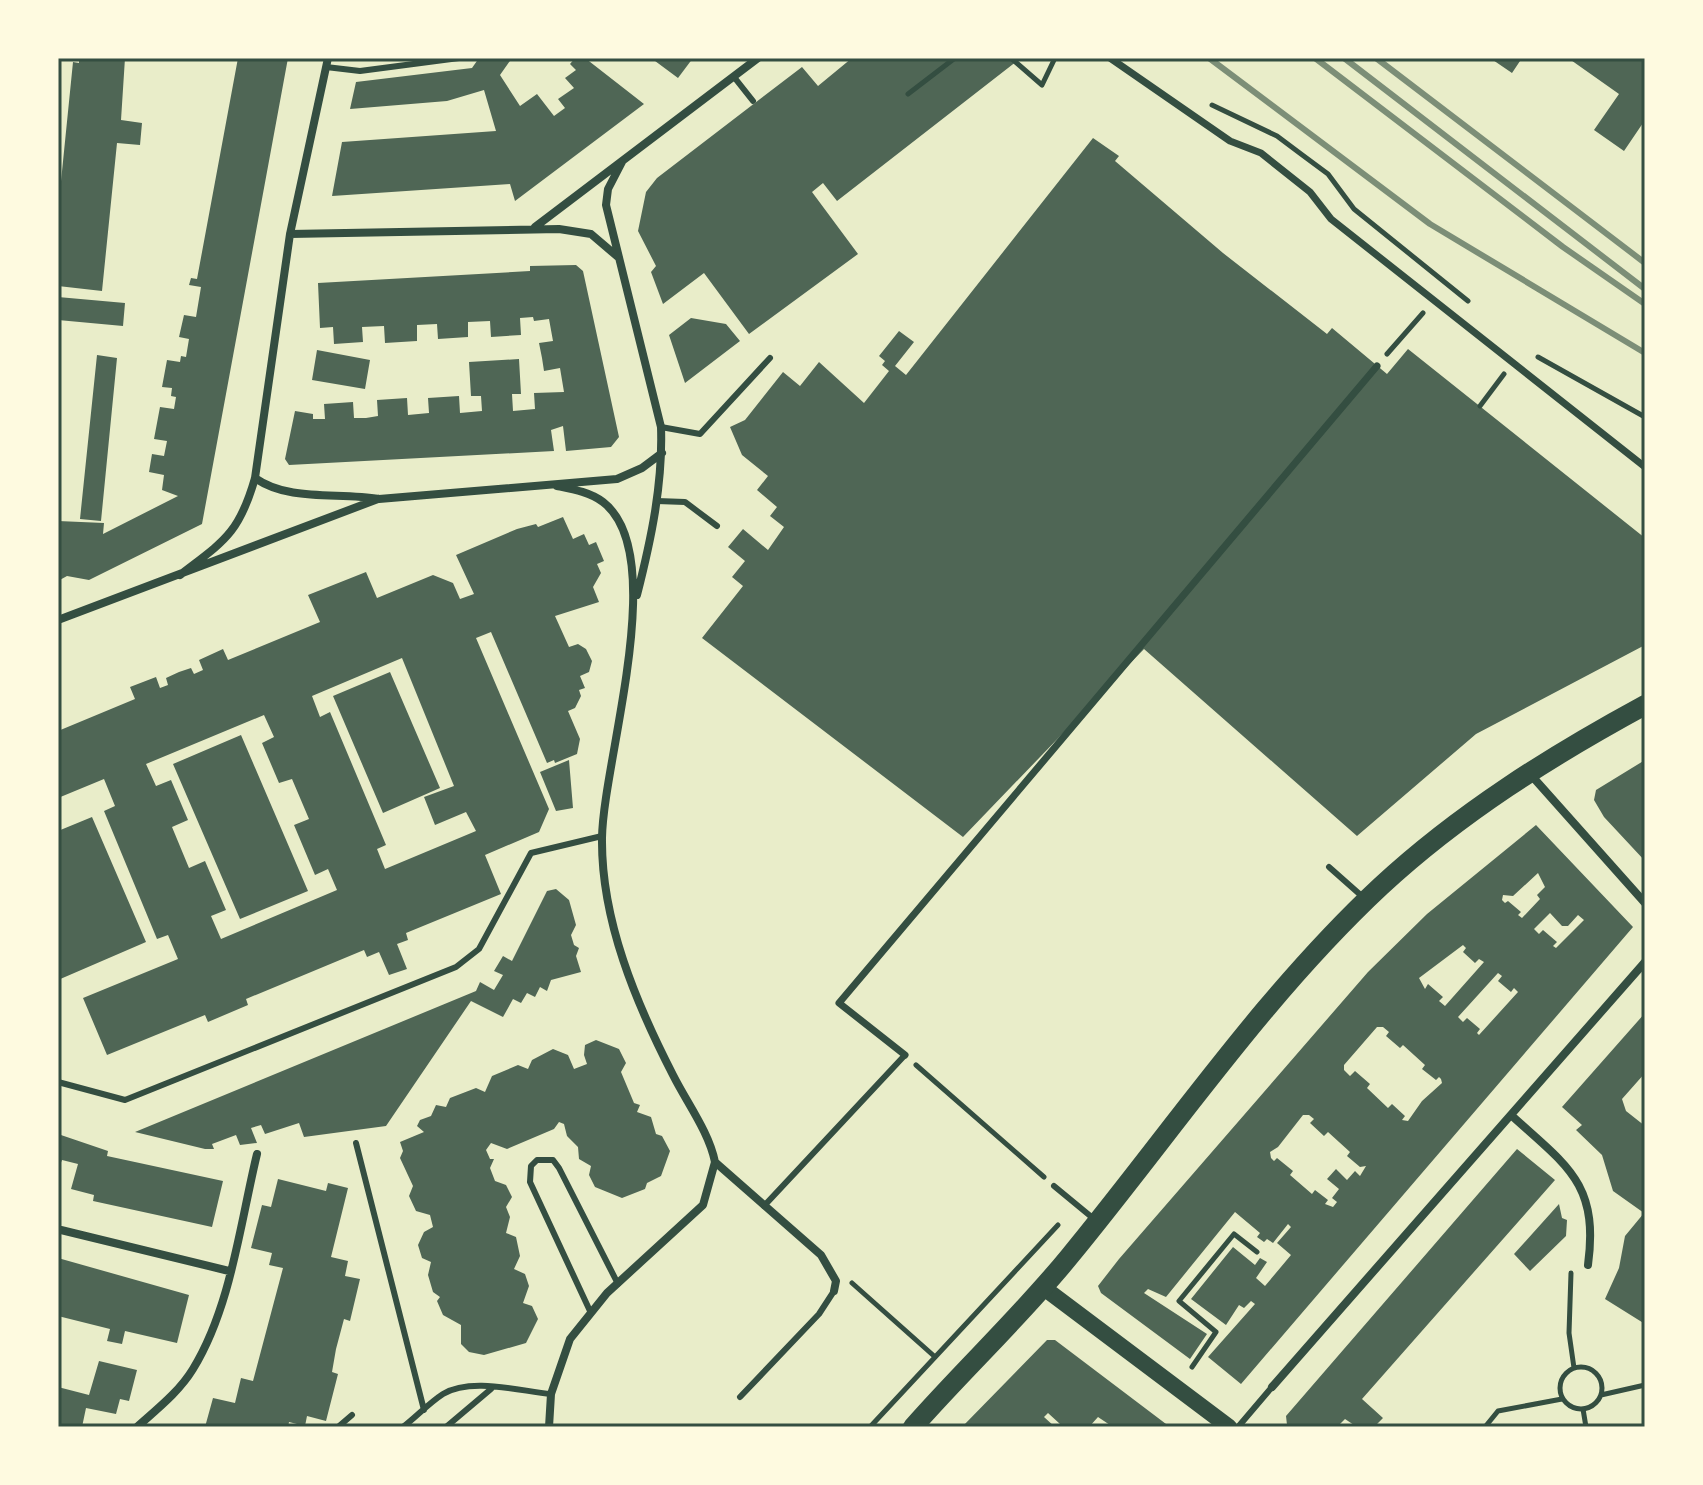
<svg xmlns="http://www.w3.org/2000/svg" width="1703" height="1485" viewBox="0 0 1703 1485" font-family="'Source Serif 4',serif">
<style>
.building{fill:#4f6655;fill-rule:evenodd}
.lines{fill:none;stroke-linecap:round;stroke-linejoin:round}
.path{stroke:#344e41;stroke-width:5}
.service{stroke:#344e41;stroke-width:6}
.pedestrian{stroke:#344e41;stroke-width:7}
.minor{stroke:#344e41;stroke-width:8}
.secondary{stroke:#344e41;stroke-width:16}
.primary{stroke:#344e41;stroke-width:20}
.rail{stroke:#7c8e77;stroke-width:6}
.neatline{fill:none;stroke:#344e41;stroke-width:3}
</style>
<rect width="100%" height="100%" fill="#e9edc9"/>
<path class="building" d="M79 58H125L121 120 142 123 140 145 117 143 102 291 58 286V211L73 62 79 63Z
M238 58H288L202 524 89 580 67 576 58 581V521L104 523 103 534 178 496 162 490 164 475 149 472 152 454 164 456 167 441 154 439 160 407 174 409 176 397 171 396 172 388 162 387 167 360 180 362 181 356 186 357 189 339 179 337 184 315 196 317 201 287 189 285 191 278 197 279Z
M479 58H512L500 75 520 106 537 94 554 116 565 108 558 99 574 88 565 78 576 70 570 64 575 58H585L644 104 515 201 510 184 332 196 342 142 496 131 484 90 447 101 350 109 356 82 472 68Z
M651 58H693L678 78Z
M852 58H1021L837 201 823 183 812 192 858 254 749 334 704 273 663 304 651 272 656 266 638 231 646 192 657 178 802 67 818 86Z
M1490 58H1522L1512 73Z
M1568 58H1645V120L1624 151 1594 130 1619 94Z
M1093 138 1119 156 1115 161 1223 253 1327 334 1332 328 1387 374 1408 349 1645 538V645L1476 734 1357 836 1144 649 963 837 702 638 743 586 732 577 745 561 728 547 743 529 768 550 784 527 770 516 777 507 757 490 768 476 742 455 730 427 745 420 783 372 800 386 819 362 864 403 889 371 882 365 885 361 879 356 899 331 914 342 895 366 906 375Z
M576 265 583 271 619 437 611 447 566 451 563 426 551 430 554 451 289 465 285 459 295 411 313 414V419H325L324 404 353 402 354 418H366L378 416 377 400 407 398 408 415 429 413 428 398 459 396 460 413 482 411 481 396H471L469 362 519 359 521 394H512L513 411 535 409 534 393 564 392 560 368 544 371 542 358 539 343 553 341 549 319 534 321 533 317 520 318 521 335 491 337 490 321 468 322V337L438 339 437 324 417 325V341L385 343 384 326 362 327 363 342 334 344 333 327 320 328 318 283 530 271V266Z
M58 297 125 303 123 326 58 320Z
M691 318 726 324 740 341 685 383 669 335Z
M317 350 370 360 365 389 312 380Z
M97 355 117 358 101 521 80 519Z
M563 517 573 539 584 534 589 545 596 542 604 561 597 564 601 573 593 587 599 602 555 616 569 647 578 644 586 649 592 661 589 672 580 676 585 688 579 690 581 696 575 708 568 711 580 739 577 754 555 763 554 760 547 763 491 632 476 638 549 809 539 832 485 855 501 894 406 933 408 940 397 944 407 969 389 975 379 952 367 957 364 950 246 999 248 1005 208 1022 205 1015 107 1055 83 998 178 959 168 935 157 939 104 811 115 806 104 779 58 798V731L135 699 130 687 156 677 160 688 168 685 166 678 179 672 191 668 194 674 203 670 199 660 223 649 228 660 320 622 308 595 366 572 377 598 433 575 453 583 460 599 474 594 456 555 517 529 536 524 538 527ZM402 658 454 786 424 797 435 825 466 812 476 831 385 869 377 849 386 845 330 712 320 717 312 696ZM264 715 274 737 262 743 279 783 292 779 309 819 294 825 315 875 328 869 337 890 221 939 211 916 226 910 205 861 189 868 172 827 188 820 171 780 156 786 146 764Z
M390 672 440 788 383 813 333 696Z
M241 735 308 891 240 919 173 764Z
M569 760 573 808 556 811 540 772Z
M1645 760V861L1604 817 1594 800 1596 790Z
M92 817 146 942 58 980V831Z
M1536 825 1633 927 1241 1384 1208 1357 1255 1304 1251 1301 1244 1308 1239 1305 1226 1325 1191 1299 1233 1247 1255 1265 1260 1258 1267 1262 1256 1278 1265 1286 1291 1255 1277 1243 1291 1227 1288 1224 1273 1243 1267 1239 1264 1242 1257 1237 1260 1233 1235 1212 1166 1297 1148 1289 1144 1293 1207 1334 1190 1359 1101 1293 1098 1286 1119 1259 1368 972 1427 914ZM1538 873 1545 887 1537 895 1540 899 1522 918 1518 915 1521 912 1508 901 1505 903 1502 900 1503 895 1513 896ZM1550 913 1562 926H1568L1578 915 1584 920 1556 948 1553 946 1557 942 1543 930 1539 934 1534 929ZM1463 945 1466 948 1463 952 1475 963 1479 959 1484 962 1445 1006 1439 1001 1443 997 1428 984 1425 989 1419 978ZM1498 973 1502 976 1498 981 1511 992 1514 988 1518 992 1479 1035 1477 1033 1480 1029 1467 1018 1463 1022 1458 1017ZM1377 1027H1383L1389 1032 1386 1036 1400 1048 1403 1045 1425 1065 1422 1069 1436 1080 1439 1077 1441 1079 1442 1083 1422 1101 1408 1121 1402 1120 1405 1116 1392 1104 1388 1108 1367 1088 1370 1084 1355 1071 1350 1076 1344 1070V1065ZM1303 1115H1309L1314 1119 1310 1123 1324 1136 1328 1132 1350 1152 1347 1156 1360 1167 1366 1166 1360 1176 1355 1171 1347 1180 1336 1169 1327 1179 1339 1189 1332 1198 1337 1202 1333 1207 1325 1204 1328 1200 1315 1190 1312 1194 1290 1175 1293 1171 1277 1158 1274 1161 1271 1158 1270 1152 1278 1147Z
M556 889 569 900 576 925 571 935 574 945 579 948 576 956 581 972 551 980 547 991 540 987 535 997 527 993 521 1003 513 999 503 1017 471 1001 386 1126 304 1137 299 1123 265 1134 261 1125 251 1128 257 1143 240 1145 236 1135 212 1144 214 1149H205L135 1132 476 991 480 982 494 990 503 975 494 971 503 956 512 961 547 891Z
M1645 1013V1073L1622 1099 1626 1111 1645 1126V1324L1605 1299 1619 1268 1625 1236 1644 1213 1613 1191 1602 1155 1576 1130 1582 1125 1562 1107Z
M596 1040 619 1049 626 1063 621 1072 634 1103 640 1105 637 1112 651 1117 656 1134 662 1136 670 1151 661 1176 647 1183 645 1189 622 1198 595 1187 589 1175 591 1166 579 1159 578 1147 567 1136 564 1124 559 1122 554 1129 507 1149 491 1143 486 1150 490 1159H494L490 1168 495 1181 506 1185 512 1197 506 1207 510 1217 506 1233 516 1237 520 1256 514 1269 525 1274 529 1286 523 1303 532 1306 538 1319 526 1343 484 1355 469 1352 461 1344V1325L443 1315 437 1301 440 1297 433 1292 428 1275 431 1262 422 1258 418 1245 424 1232 433 1227 430 1215 416 1211 409 1196 413 1186 400 1158 403 1151 400 1142 424 1132 417 1126 420 1120 431 1116 436 1105 446 1107 450 1098 476 1088 485 1092 492 1076 518 1065 528 1069 532 1060 553 1049 568 1055 574 1069 587 1064 584 1055 585 1045Z
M58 1134 108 1151 107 1156 223 1181 212 1227 93 1201 94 1195 71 1189 78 1164 62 1160 58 1170Z
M1517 1149 1555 1180 1362 1399 1383 1418 1374 1427H1357L1345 1419 1337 1427 1287 1425 1286 1416Z
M278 1179 326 1191 328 1183 348 1188 331 1257 348 1261 345 1276 360 1279 350 1321 344 1319 336 1349 332 1372 338 1374 326 1421 307 1416 305 1426 289 1422 288 1427H205L213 1398 235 1403 241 1378 253 1381 283 1268 269 1265 272 1253 251 1248 262 1205 271 1207Z
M1559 1204 1562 1218 1567 1220 1566 1236 1530 1271 1514 1254Z
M58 1258 189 1295 177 1343 125 1331 122 1344 107 1341 110 1329 58 1316Z
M1047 1340H1055L1170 1427H1113L1098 1417 1089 1427H1057L1060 1424 1048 1413 1044 1417 1055 1427H962Z
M99 1361 137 1370 129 1401 120 1399 116 1414 86 1408 82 1427H58V1387L89 1395Z"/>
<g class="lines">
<path class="path" d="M1011 58 1042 85 1055 58
M908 94 955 58
M1212 105 1277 136 1301 154 1328 174 1354 209 1468 301
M1387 354 1423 313
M1538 357 1645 417
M1480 406 1504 374
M916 1065 1044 1177
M1571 1273 1569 1333 1574 1368
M852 1283 934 1356
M1192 1367 1216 1332 1179 1301 1234 1234 1257 1252
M1560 1388a21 21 0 1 1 42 0a21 21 0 1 1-42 0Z
M1601 1395 1645 1385
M1583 1409 1586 1427
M870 1427 1058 1225
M1485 1427 1498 1411 1562 1399"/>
<path class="service" d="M326 67 360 71 459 58
M734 77 753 101
M661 427 700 434 770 358
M657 501 685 502 717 526
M1329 867 1364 898
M58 1082 125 1100 456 967 479 949 531 853 602 836
M356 1143 424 1410
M1054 1186 1094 1219
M764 1206 905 1055
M590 1311 530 1182 531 1166 537 1160H553L559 1168 618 1284
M740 1397 819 1314 834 1291
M338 1427 352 1415
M403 1427C416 1417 429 1403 443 1394 471 1377 519 1391 551 1394
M446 1427 491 1389
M1238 1427 1272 1387"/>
<path class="pedestrian" d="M1110 58 1230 141 1261 153 1310 192 1331 219 1645 467
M905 1055 839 1003 1377 366"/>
<path class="minor" d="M622 162 608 189 606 205 661 427C663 484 651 540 637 595
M535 227 758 58
M290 234 559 229 591 234 618 257
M255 478C289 502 338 492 379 499L617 479 642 468 662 453
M180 575C224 541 239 534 255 478L290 234 328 58
M58 620 378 499
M1531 775 1645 903
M1511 1115C1567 1166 1599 1183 1588 1265
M715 1162 821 1255 836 1281 834 1291
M61 1230 229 1271
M1272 1387 1645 962
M137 1427C157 1409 179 1392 193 1369 231 1307 240 1224 257 1154
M549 1427 551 1394 570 1339 607 1293 703 1205 715 1162C709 1132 687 1103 673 1075 636 1003 601 920 602 838 603 761 671 554 603 502 590 492 572 489 557 486"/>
<path class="secondary" d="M1044 1288 1229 1427"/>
<path class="primary" d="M913 1427C964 1369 1020 1317 1069 1257 1171 1133 1263 996 1381 886 1460 813 1551 756 1645 705"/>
<path class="rail" d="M1209 58 1430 224 1645 353
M1315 58 1563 247 1645 304
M1344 58 1645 289
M1376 58 1645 263"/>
</g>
<rect width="1703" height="1485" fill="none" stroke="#fefae0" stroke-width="120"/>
<rect x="60" y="60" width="1583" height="1365" class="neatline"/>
</svg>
